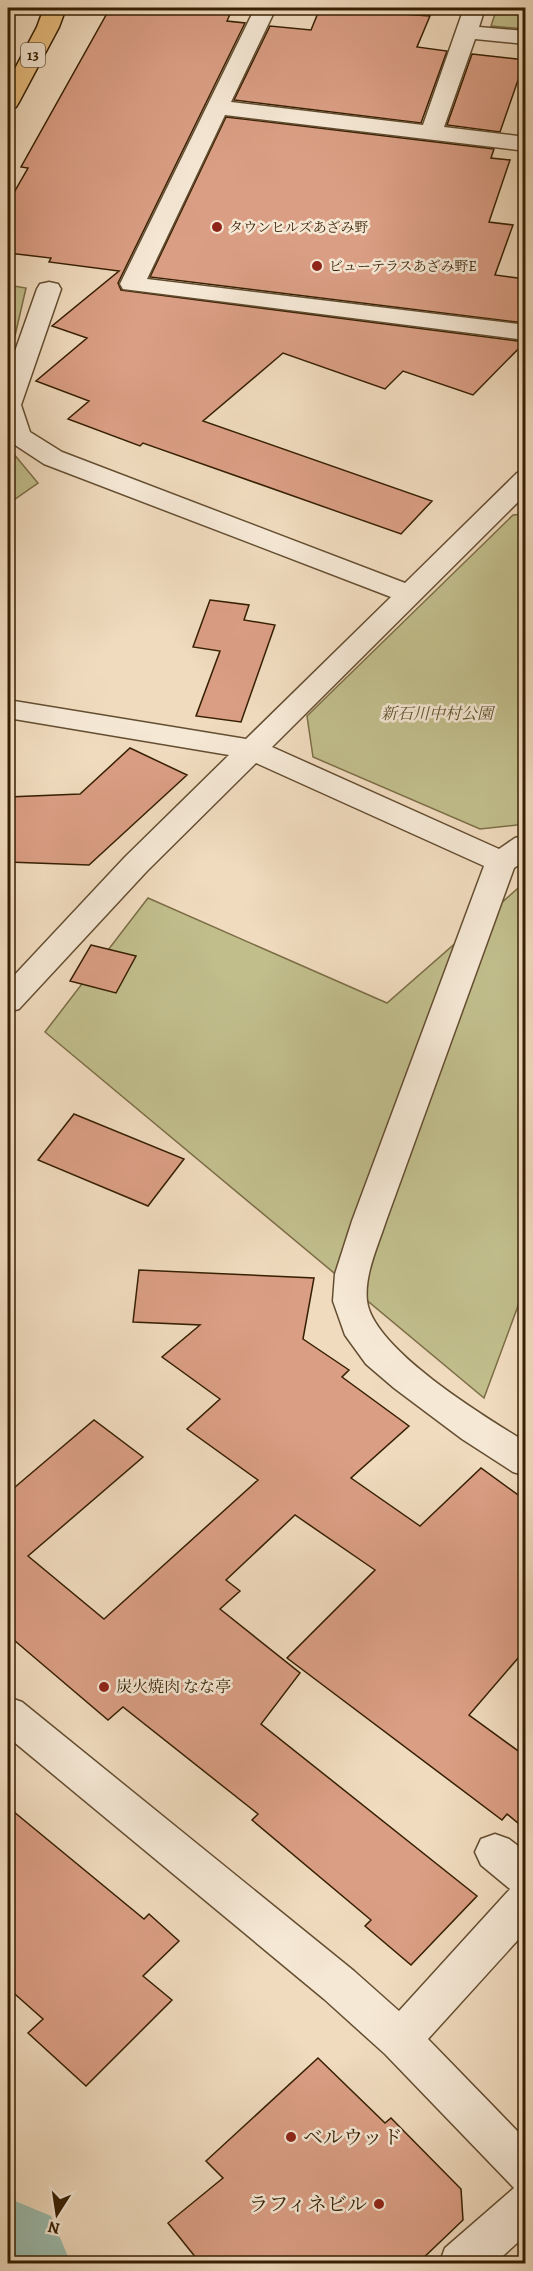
<svg xmlns="http://www.w3.org/2000/svg" width="533" height="2271" viewBox="0 0 533 2271" font-family="Alegreya,'Noto Serif JP',serif">
<style>
.green{fill:#c1be8c;stroke:#7c6e47;stroke-width:1.5}
.lines{fill:none;stroke-linecap:round;stroke-linejoin:round}
.river{fill:#9bbcad;fill-rule:evenodd}
.building{fill:#da9e84;stroke:#361f02;stroke-width:1.5}
.minor-casing{stroke:#644e31;stroke-width:3}
.major-casing{stroke:#361f02;stroke-width:3}
.minor{fill:#f5e8d5;fill-rule:evenodd}
.major{fill:#e8be7f;fill-rule:evenodd}
.poi-dot{fill:#8f2418;stroke:#f5e8d5;stroke-width:2}
.labels{text-anchor:middle;dominant-baseline:central;stroke-width:5;stroke-linejoin:round;paint-order:stroke}
.far-poi-label{font-size:14px;fill:#361f02;stroke:#f5e8d5;text-anchor:start}
.shield{fill:#f5e8d5;stroke:#6f5b41;stroke-width:1.5}
.shield-label{font-size:15px;font-weight:bold;fill:#361f02}
.park-label{font-size:16px;font-style:italic;fill:#604f2b;stroke:#f5e8d5}
.poi-label{font-size:16px;fill:#361f02;stroke:#f5e8d5;text-anchor:start}
.near-poi-label{font-size:20px;fill:#361f02;stroke:#f5e8d5;text-anchor:start}
</style>
<rect width="100%" height="100%" fill="#f0dbbe"/>
<filter id="stains"><feTurbulence type="fractalNoise" baseFrequency=".00333" numOctaves="4"/><feColorMatrix values="0 0 0 0 .2 0 0 0 0 .09 0 0 0 0 .02 0 0 0 .5 -.17"/></filter>
<radialGradient id="worn" r=".72"><stop offset=".6" stop-color="#630" stop-opacity="0"/><stop offset="1" stop-color="#630" stop-opacity=".3"/></radialGradient>
<path class="green" d="M497 8H525V29L491 26Z
M8 285 26 288 8 366Z
M8 447 38 483 8 504Z
M525 514V820L517 825 480 829 313 757 307 716 513 515Z
M525 882V1287L484 1398 45 1032 148 898 387 1003Z"/>
<g class="lines">
<path class="river" d="M8 2198 51 2216 71 2264H8Z"/>
</g>
<path class="building" d="M110 8H191L231 12 227 21 245 23 118 283 121 290 525 342 473 395 403 371 385 389 283 353 203 421 432 501 401 534 143 443 140 446 68 419 89 401 36 381 87 338 52 326 119 271 49 262 51 258 8 253V203L28 168 21 167Z
M320 8 430 16 417 47 447 51 421 123 234 100 270 26 311 30Z
M472 54 525 60 500 132 447 125Z
M226 117 494 149 491 158 510 160 489 222 513 225 495 275 525 279V323L150 277Z
M210 600 249 605 244 620 275 625 241 722 196 716 220 651 193 647Z
M130 748 187 775 89 865 8 862V797L80 794Z
M91 945 136 956 116 993 70 981Z
M74 1114 184 1159 148 1206 38 1160Z
M139 1270 314 1278 303 1339 349 1370 342 1377 409 1426 351 1478 420 1526 481 1468 525 1500V1650L469 1715 525 1756V1829L507 1814 502 1820 287 1658 375 1570 295 1515 226 1580 240 1591 220 1609 300 1673 261 1724 477 1896 411 1965 365 1926 371 1920 252 1820 258 1814 123 1707 108 1720 8 1635V1493L94 1420 143 1457 28 1556 104 1619 258 1480 187 1429 220 1399 162 1357 200 1325 133 1322Z
M8 1807 144 1919 149 1914 179 1941 143 1976 172 2000 86 2086 28 2033 43 2019 8 1988Z
M318 2058 385 2123 391 2118 461 2189 463 2220 417 2264H201L168 2223 223 2178 206 2161Z"/>
<g class="lines">
<defs>
<path id="minor" d="M255 8H276L231 102 423 125 464 8H485L479 27 526 31V44L475 39 444 127 526 137V151L225 115 147 279 526 325V340L123 289 120 284Z
M49 282 58 284 61 289 21 405 30 432 62 452 405 583 517 473 526 471V494L272 747 499 849 515 838 526 835V860L514 868 386 1221C378 1246 364 1275 367 1301 373 1349 485 1417 526 1442V1476L513 1472 462 1439 394 1388 366 1364 345 1335 333 1301 335 1274 352 1221 484 866 256 763 147 871 19 1009 8 1012V982L125 857 229 755 8 718V700L246 739 391 597 44 464 9 441 8 371 37 289 40 284Z
M8 1697 22 1702 354 1971 399 2011 510 1889 481 1865 475 1852 481 1839 495 1834 509 1839 526 1852V1931L428 2039 526 2140V2235L494 2264H439L445 2248 514 2188 385 2054 324 1999 8 1737Z"/>
<path id="major" d="M44 8H66L59 27 19 102 16 107 8 109V82L37 27Z"/>
</defs>
<use href="#minor" class="minor-casing"/>
<use href="#major" class="major-casing"/>
<use href="#minor" class="minor"/>
<use href="#major" class="major"/>
</g>
<g class="poi-dot">
<circle cx="217" cy="227" r="6"/>
<circle cx="317" cy="266" r="6"/>
<circle cx="104" cy="1687" r="6"/>
<circle cx="291" cy="2137" r="6"/>
<circle cx="379" cy="2204" r="6"/>
</g>
<g class="labels">
<g class="far-poi-label">
<text x="229" y="227">タウンヒルズあざみ野</text>
<text x="329" y="266">ビューテラスあざみ野E</text>
</g>
<rect class="shield" x="21" y="43" width="24" height="24" rx="4.5"/>
<g class="shield-label">
<text x="33" y="55">13</text>
</g>
<g class="park-label">
<text x="437" y="714">新石川中村公園</text>
</g>
<g class="poi-label">
<text x="116" y="1687">炭火焼肉 なな亭</text>
</g>
<g class="near-poi-label">
<text x="303" y="2137">ベルウッド</text>
<text x="367" y="2204" text-anchor="end">ラフィネビル</text>
</g>
</g>
<rect width="533" height="2271" fill="none" stroke="#f0dbbe" stroke-width="30"/>
<rect x="9" y="9" width="515" height="2253" fill="none" stroke="#361f02" stroke-width="3"/>
<rect x="15" y="15" width="503" height="2241" fill="none" stroke="#361f02" stroke-width="1.5"/>
<g transform="translate(57 2214) rotate(192)" stroke="#f5e8d5" stroke-width="4.5" paint-order="stroke">
<path d="M0-4.5L10 22L0 15L-10 22Z" fill="#361f02"/>
<text y="-9" font-size="16" font-weight="bold" text-anchor="middle" fill="#361f02">N</text>
</g>
<rect width="100%" height="100%" filter="url(#stains)"/>
<rect width="100%" height="100%" fill="url(#worn)"/>
</svg>
